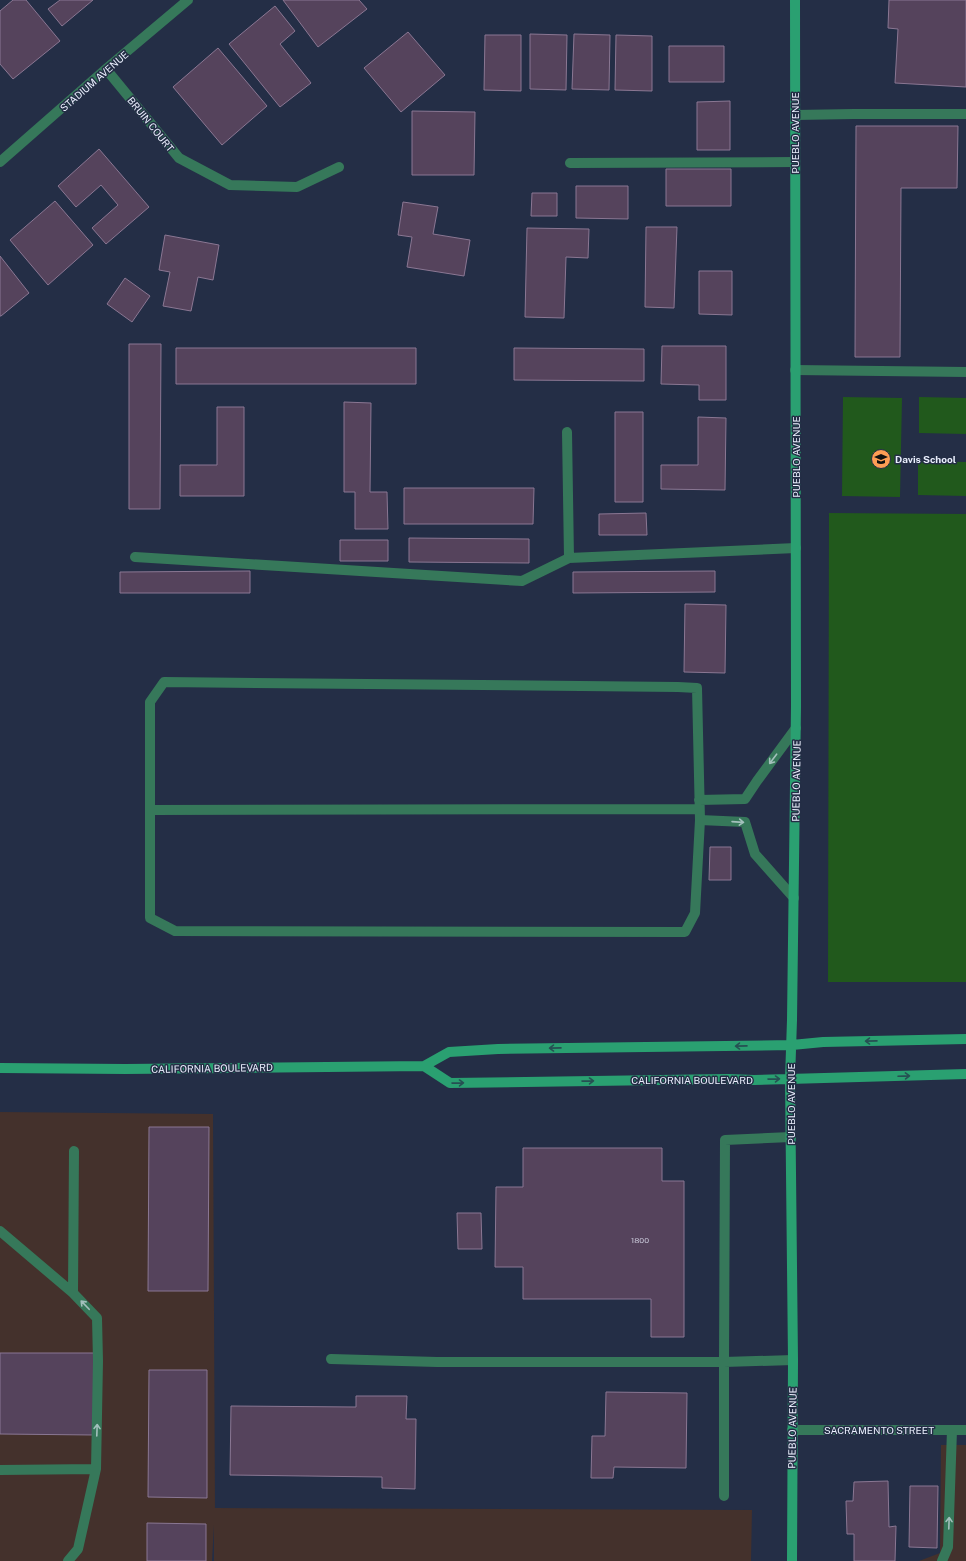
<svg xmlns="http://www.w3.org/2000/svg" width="966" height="1561" viewBox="0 0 966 1561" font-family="'Public Sans',sans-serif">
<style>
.commercial{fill:#44312c}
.green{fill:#21591c}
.building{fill:#55435c;stroke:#8a7793}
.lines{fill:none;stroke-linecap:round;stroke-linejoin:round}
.lane{stroke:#36785a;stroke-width:10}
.street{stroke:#36785a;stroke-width:10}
.secondary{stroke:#2aa071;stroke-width:10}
.oneway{stroke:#a3c0bc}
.oneway2{stroke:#265053}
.labels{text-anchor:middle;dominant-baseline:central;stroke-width:3;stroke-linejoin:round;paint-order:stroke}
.number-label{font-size:8px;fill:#c6c5d6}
.street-label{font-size:10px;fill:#ebf0fe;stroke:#242e46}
.poi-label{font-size:10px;font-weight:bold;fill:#ebf0fe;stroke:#242e46;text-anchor:start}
</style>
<rect width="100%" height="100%" fill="#242e46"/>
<path class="commercial" d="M0 1112 213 1114 215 1508 752 1510 751 1561H214V1525L212 1561H0Z
M941 1445H966V1561H919L940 1553Z"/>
<path class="green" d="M843 397 902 398 900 497 842 496Z
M919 397 966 398V434L919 433Z
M918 461 966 462V496L918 495Z
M829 513 966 514V982H828Z"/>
<path class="building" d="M13 0H26L60 41 13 79 0 64V11Z
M60 0H93L62 26 48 9Z
M283 0H359L367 9 318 47Z
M889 0H966V87L895 83 898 29 888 28Z
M275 6 295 31 280 44 311 83 280 107 229 44Z
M408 32 445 75 401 112 364 68Z
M530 34 567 35 566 90 530 89Z
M574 34 610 35 609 90 572 89Z
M485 35H521V91L484 90Z
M616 35 652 36V91L615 90Z
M669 46H724V82H669Z
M218 48 267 106 222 145 173 87Z
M730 101V150H697V102Z
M412 111 475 112 474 175H412Z
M856 126H958L957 188H901L900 357H855Z
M99 149 149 207 106 244 92 228 118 205 101 185 76 207 58 186Z
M666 169H731V206H666Z
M576 186H628V219L576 218Z
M532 193H557V216H531Z
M55 201 93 245 48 285 10 240Z
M403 202 438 207 433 234 470 240 464 276 407 267 412 237 398 235Z
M646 227H677L674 308 645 307Z
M527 228 589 229 588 258 566 257 564 318 525 317Z
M165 235 219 245 213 280 198 277 191 311 163 306 170 272 159 270Z
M0 256 29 293 1 316H0Z
M699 271H732V315L699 314Z
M125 278 150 296 132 322 107 304Z
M129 344H161L160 509H129Z
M662 346H726V400H699V385L661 384Z
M176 348H416V384H176Z
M514 348 644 349V381L514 380Z
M344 402 371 403 370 492H387L388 529H355V492H344Z
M217 407H244V496H180V465H217Z
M615 412H643V502H615Z
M698 417 726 418 725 490 661 489V465H698Z
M404 488H534L533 524H404Z
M646 513 647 535H599V514Z
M409 538 529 539V563L409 562Z
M340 540H388V561H340Z
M250 571V593H120V572Z
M715 571V592L573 593V572Z
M685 604 726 605 725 673 684 672Z
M710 847H731V880H709Z
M149 1127H209L208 1291H148Z
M523 1148H662V1181H684V1337H651V1299H523V1267H495L496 1187H523Z
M457 1213H481L482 1249H458Z
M0 1353H94V1435L0 1434Z
M149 1370H207V1498L148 1497Z
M606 1392 687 1393 686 1468 614 1467 613 1478H591L592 1436H605Z
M356 1396H407L406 1419H416L415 1489 382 1488V1477L230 1475 231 1406 356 1407Z
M888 1481 889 1527 896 1526 895 1561H854V1534H847L846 1501H853L854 1482Z
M910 1486H938L937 1548 909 1547Z
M147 1523 206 1524V1561H147Z"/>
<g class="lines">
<path class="lane" d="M795 115 854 114H966
M570 163 795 162
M795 370 966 372
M567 432 569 558
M135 557 522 581 569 558 796 548
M164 682 678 687 697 688 700 820 695 913 685 932 175 931 150 918V702Z
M699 800 745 799 757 781 796 728
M150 810 699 809
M700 820 745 822 755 854 794 898
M791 1137 725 1140 724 1362 793 1360
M0 1231 73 1293 97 1318 98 1361 96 1469
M73 1293 74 1151
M331 1359 437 1362H724V1496
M0 1470 96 1469 78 1549 68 1561
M942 1561 948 1547 952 1430"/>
<path class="street" d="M106 69 179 158 230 185 297 187 339 167
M0 162 106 69 188 0
M792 1430H966"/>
<path class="secondary" d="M424 1066 450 1083 728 1079 754 1080 966 1074
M0 1068 125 1069 424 1066 449 1052 498 1049 792 1045 823 1042 966 1039
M792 1561 793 1360 790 1079 792 1020 796 706 795 0"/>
</g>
<defs><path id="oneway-shaft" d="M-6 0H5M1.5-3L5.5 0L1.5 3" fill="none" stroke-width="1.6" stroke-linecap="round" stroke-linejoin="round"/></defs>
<g class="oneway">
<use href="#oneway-shaft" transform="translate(773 759) rotate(127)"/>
<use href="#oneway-shaft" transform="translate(738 822) rotate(4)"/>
<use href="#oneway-shaft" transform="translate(85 1305) rotate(-134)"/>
<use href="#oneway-shaft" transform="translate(97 1430) rotate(-88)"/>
<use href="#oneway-shaft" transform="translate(949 1523) rotate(-88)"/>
</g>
<g class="oneway2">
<use href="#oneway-shaft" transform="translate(871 1041) rotate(179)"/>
<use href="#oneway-shaft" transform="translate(741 1046) rotate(179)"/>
<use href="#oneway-shaft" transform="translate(555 1048) rotate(179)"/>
<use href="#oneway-shaft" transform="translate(904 1076) rotate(-2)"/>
<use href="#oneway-shaft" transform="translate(774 1079) rotate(-1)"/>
<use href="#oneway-shaft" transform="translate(588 1081) rotate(-1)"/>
<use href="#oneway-shaft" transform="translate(458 1083) rotate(-1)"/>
</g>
<defs>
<symbol id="school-disc" viewBox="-11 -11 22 22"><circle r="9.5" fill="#fd9d54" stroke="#242e46"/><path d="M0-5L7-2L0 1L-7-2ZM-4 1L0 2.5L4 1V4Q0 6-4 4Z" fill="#111"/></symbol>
</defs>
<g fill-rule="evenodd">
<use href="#school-disc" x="870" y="448" width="22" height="22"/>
</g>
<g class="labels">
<g class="number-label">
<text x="640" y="1240">1800</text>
</g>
<g class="street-label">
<text transform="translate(94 81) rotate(-41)">STADIUM AVENUE</text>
<text transform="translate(151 124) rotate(51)">BRUIN COURT</text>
<text transform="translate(795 133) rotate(-90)">PUEBLO AVENUE</text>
<text transform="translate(796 457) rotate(-90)">PUEBLO AVENUE</text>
<text transform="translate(796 781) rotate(-89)">PUEBLO AVENUE</text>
<text transform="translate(212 1068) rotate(-1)">CALIFORNIA BOULEVARD</text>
<text x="692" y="1080">CALIFORNIA BOULEVARD</text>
<text transform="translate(791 1104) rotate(-90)">PUEBLO AVENUE</text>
<text transform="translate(792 1428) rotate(-89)">PUEBLO AVENUE</text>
<text x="879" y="1430">SACRAMENTO STREET</text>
</g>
<g class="poi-label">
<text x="895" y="459">Davis School</text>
</g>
</g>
</svg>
